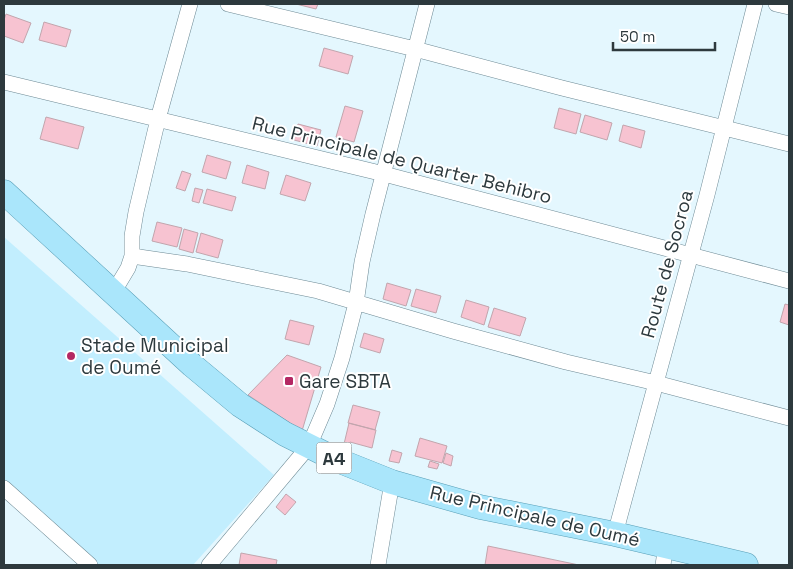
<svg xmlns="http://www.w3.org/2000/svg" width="793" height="569" viewBox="0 0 793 569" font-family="'Space Grotesk',sans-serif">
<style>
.green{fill:#c2eefe}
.building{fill:#f7c3d1;stroke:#c2a5ad}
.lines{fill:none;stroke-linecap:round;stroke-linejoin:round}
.minor-casing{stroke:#6e8a95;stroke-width:16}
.primary-casing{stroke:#599fb7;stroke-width:25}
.minor{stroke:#fff;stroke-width:15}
.primary{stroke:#aae6fb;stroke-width:24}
.poi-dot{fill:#b42863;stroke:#fff;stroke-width:2}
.labels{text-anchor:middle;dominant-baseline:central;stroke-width:4;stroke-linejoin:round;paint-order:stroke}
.shield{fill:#fff;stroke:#6c7477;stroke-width:1}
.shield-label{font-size:18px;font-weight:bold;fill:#2d393d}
.street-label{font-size:19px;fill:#2d393d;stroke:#fff}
.poi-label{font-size:19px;fill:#2d393d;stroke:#fff;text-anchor:start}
</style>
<rect width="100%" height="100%" fill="#e4f7fe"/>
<path class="green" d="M4 237 274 475 193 565H94L4 485Z"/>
<path class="building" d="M296 4H318L316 9Z
M6 14 31 23 23 43 4 36V20Z
M44 22 71 30 66 47 39 40Z
M324 48 353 56 348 74 319 66Z
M345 106 363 111 354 142 336 137Z
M559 108 581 114 576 134 554 128Z
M585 115 612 123 607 140 580 132Z
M46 117 84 127 78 149 40 139Z
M298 124 321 130 317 146 294 140Z
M623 125 645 131 641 148 619 141Z
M207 155 231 162 226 179 202 172Z
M247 165 269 172 265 189 242 183Z
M182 171 191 174 185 191 176 188Z
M286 175 311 183 305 201 280 194Z
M195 188 203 190 199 203 192 201Z
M207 189 236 197 232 211 203 203Z
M157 222 182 228 177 247 152 241Z
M184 229 198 233 193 253 179 249Z
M201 233 223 240 218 258 196 252Z
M387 283 411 290 406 306 383 299Z
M416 289 441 296 436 313 411 306Z
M466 300 489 307 484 325 461 317Z
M785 304 789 305V325L780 322Z
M494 308 526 318 520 336 488 327Z
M290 320 314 326 309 345 285 339Z
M364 333 384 339 380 353 360 347Z
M287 355 321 367 302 431 248 395Z
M353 405 380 412 375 430 348 423Z
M349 423 376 430 372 448 350 442V445L344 444Z
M420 438 447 446 442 463 415 456Z
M392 450 402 453 399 463 389 461Z
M446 453 453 456 451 466 443 463Z
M430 461 439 464 437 469 428 467Z
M286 494 296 502 285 515 276 507Z
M488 546 579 565H485Z
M241 553 277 560 276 565H239Z"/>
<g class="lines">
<defs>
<path id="minor" d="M228 4 415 49 562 88 789 144
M776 4 789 7
M4 82 384 174 789 281
M132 256 187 264 318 291 453 331 566 362 656 383 789 418
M113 293 128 268 132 256V236L136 212 158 119 190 4
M4 488 90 565
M615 534 707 195 755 4
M209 565 309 446 327 404 342 358 356 303 362 262 373 214 427 4
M378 565 392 482
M663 565 666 545"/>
<path id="primary" d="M4 192 192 365 240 405 285 434 337 460 392 482 480 507 615 534 746 565"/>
</defs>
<use href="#minor" class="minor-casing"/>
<use href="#primary" class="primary-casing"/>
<use href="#minor" class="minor"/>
<use href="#primary" class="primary"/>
</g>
<g class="poi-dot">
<circle cx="71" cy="356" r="5"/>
<rect x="284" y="376" width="10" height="10" rx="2.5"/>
</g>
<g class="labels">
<rect class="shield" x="316.5" y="442.5" width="35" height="31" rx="4"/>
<g class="shield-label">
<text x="334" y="458">A4</text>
</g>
<g class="street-label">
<text transform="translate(402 160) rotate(14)">Rue Principale de Quarter Behibro</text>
<text transform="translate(667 264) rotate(-75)">Route de Socroa</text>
<text transform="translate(535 516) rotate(13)">Rue Principale de Oumé</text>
</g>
<g class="poi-label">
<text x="81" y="345">Stade Municipal<tspan x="81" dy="22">de Oumé</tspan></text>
<text x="299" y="381">Gare SBTA</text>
</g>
</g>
<rect width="793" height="569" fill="none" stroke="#2d393d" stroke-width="10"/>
<path d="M613 42v8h102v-8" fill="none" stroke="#2d393d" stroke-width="2.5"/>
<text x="620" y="42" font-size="15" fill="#2d393d" stroke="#ffffff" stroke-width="4" paint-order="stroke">50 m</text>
</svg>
